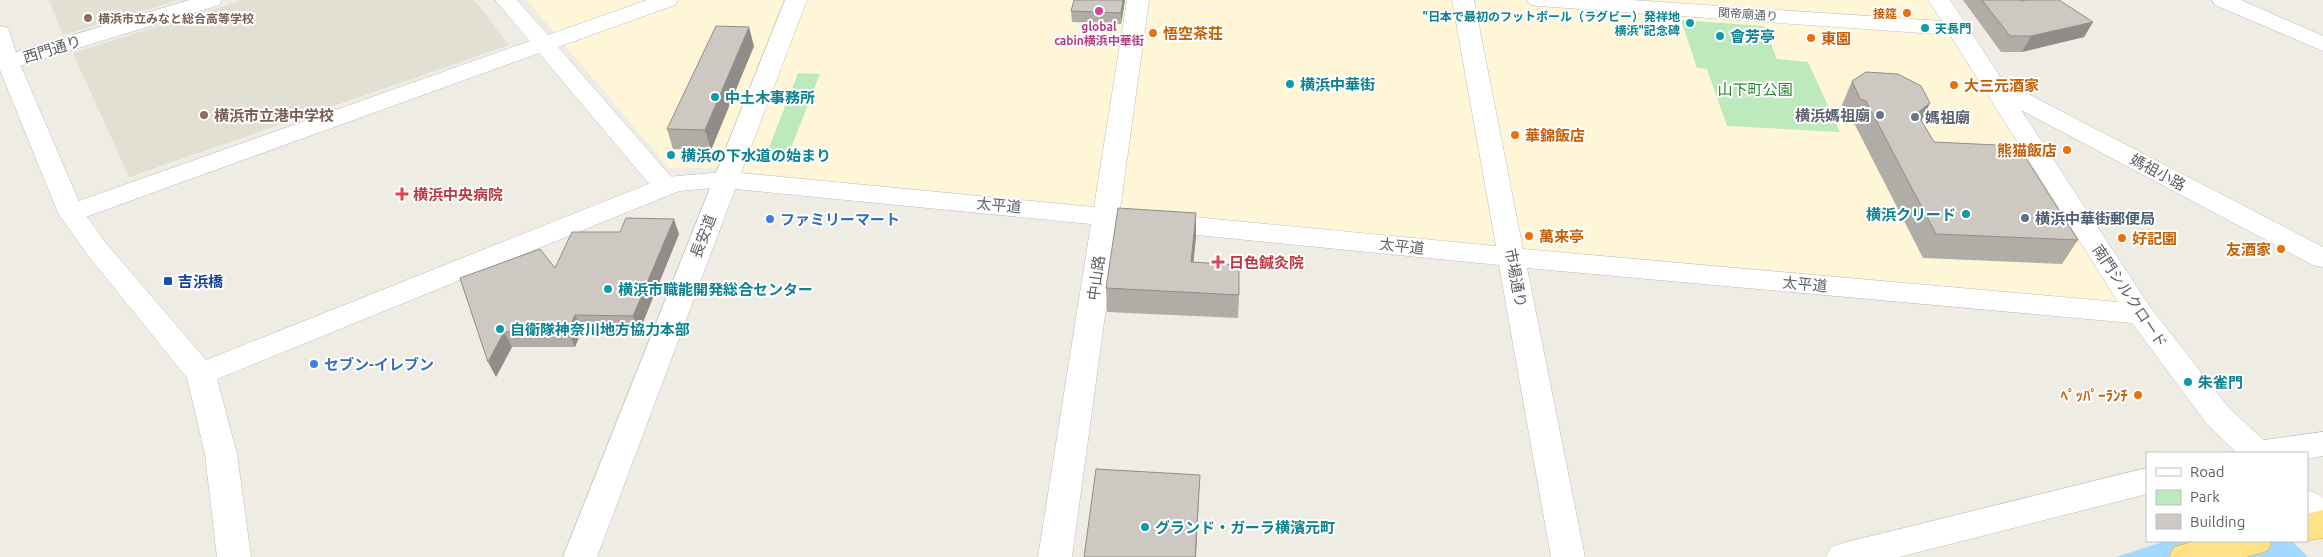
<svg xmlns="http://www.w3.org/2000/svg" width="2323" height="557" viewBox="0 0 2323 557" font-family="Ubuntu,'Noto Sans JP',sans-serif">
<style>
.commercial{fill:#fff6d8}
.education{fill:#e2dfd3}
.green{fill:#bdeabc}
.water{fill:#a3d8ff}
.pier{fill:#efede3}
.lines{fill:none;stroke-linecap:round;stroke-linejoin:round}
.street-casing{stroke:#b8bbc1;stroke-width:1}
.secondary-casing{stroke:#b8bdc3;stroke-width:1}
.highway-casing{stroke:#f2a500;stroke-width:1}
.street{fill:#fff;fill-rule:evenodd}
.secondary{fill:#fff;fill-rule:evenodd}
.highway{fill:#ffe18a;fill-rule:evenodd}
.wall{fill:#b0ada7}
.shaded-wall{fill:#908d88}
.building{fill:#cdc9c2;stroke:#908d88}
.hotel-dot{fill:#d1479c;stroke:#fff;stroke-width:2}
.food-dot{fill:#e8710a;stroke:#fff;stroke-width:2}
.education-dot{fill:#8d6e63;stroke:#fff;stroke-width:2}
.culture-dot{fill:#0f9aa8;stroke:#fff;stroke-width:2}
.worship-dot{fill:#6b7280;stroke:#fff;stroke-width:2}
.health-dot{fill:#e0444e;stroke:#fff;stroke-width:2}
.service-dot{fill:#5c6f8a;stroke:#fff;stroke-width:2}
.shop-dot{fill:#3f7fe0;stroke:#fff;stroke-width:2}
.transit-dot{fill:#1a4fb4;stroke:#fff;stroke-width:2}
.labels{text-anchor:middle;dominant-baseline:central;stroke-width:4;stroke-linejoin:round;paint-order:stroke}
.far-food-label{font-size:12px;font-weight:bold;fill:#c56008;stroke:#fff;text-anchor:end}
.far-street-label{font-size:12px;fill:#5b6065;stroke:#fff}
.far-culture-label{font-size:12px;font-weight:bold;fill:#0d838f;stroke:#fff;text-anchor:end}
.far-education-label{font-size:12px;font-weight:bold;fill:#785e54;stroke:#fff;text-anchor:start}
.far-hotel-label{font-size:12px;font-weight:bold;fill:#b23c85;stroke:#fff}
.food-label{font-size:15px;font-weight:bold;fill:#c56008;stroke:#fff;text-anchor:start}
.culture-label{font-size:15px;font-weight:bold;fill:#0d838f;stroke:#fff;text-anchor:start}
.street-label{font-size:15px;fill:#5b6065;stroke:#fff}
.park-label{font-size:15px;fill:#2b842f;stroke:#fff}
.education-label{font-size:15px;font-weight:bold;fill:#785e54;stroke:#fff;text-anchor:start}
.worship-label{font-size:15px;font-weight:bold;fill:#5b616d;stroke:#fff;text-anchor:end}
.health-label{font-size:15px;font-weight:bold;fill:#be3a42;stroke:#fff;text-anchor:start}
.service-label{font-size:15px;font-weight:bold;fill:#4e5e75;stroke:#fff;text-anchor:start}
.shop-label{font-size:15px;font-weight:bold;fill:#366cbe;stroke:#fff;text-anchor:start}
.transit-label{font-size:15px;font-weight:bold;fill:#164399;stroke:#fff;text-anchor:start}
</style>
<rect width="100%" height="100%" fill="#efede3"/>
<path class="commercial" d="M527 0H1930L2122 308 751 174 714 168H669Z"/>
<path class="education" d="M49 0H178L63 35Z
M243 0H474L509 45 129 177 73 53Z"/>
<path class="green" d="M1681 20 1764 26 1777 59 1808 62 1840 132 1727 126 1707 69 1697 68Z
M798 73 820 74 789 153H767Z"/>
<path class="water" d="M2166 541H2307L2323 557H2116Z"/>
<path class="pier" d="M2323 500V557H2308L2292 541H2307V504Z"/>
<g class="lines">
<defs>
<path id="street" d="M189 0H222L219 5 16 67 8 69 0 67V57Z
M495 0H517L548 35 647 0H678L675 5 558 47 674 180 678 186 674 192 665 194 656 192 539 53 80 219 71 222 62 219 58 213 62 207 530 41Z
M785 0H807L741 173 1094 207 1127 0H1149L1120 210 1496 246 1452 0H1474L1523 249 2118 302 1950 35 1538 6 1530 5 1527 0H1631L1942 21 1928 0H1950L2003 81 2323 247V267L2313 265 2021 110 2150 307 2229 408 2268 444 2273 453H2237L2207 424 2132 323 1527 268 1585 557H1551L1499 265 1117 227 1072 557H1038L1091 224 735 189 597 557H563Z
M2212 0H2241L2323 36V51L2215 5Z
M2307 490 2318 494 2323 498V534L2311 530 2307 525Z"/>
<path id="secondary" d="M0 26 8 28 19 62 83 211 105 242 206 360 666 177 725 172 734 174 738 180 734 186 679 191 217 379 237 454 251 557H217L205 454 187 378 87 254 58 213 0 70Z
M2323 432V456L2307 459V453H2242L2247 444 2258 441Z
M2147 468V494L1899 557H1826L1831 547 1843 543Z"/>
<path id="highway" d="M2323 510V538L2304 541H2307V514Z
M2195 541H2272L2267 551 2246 557H2169L2174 547Z"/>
</defs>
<use href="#street" class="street-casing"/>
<use href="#secondary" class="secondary-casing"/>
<use href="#highway" class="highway-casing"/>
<use href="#street" class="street"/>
<use href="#secondary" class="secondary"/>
<use href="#highway" class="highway"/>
</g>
<path class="wall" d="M1074 0H1125L1121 24 1072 22 1071 11Z
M1963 0H2018L2093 22 2084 37 2022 52H2001Z
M754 46 711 150 673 149 667 129Z
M1852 81 1921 121 1934 142 2078 240 2062 264 1923 258 1855 125 1850 122 1842 105Z
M1196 213V237L1193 262 1239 295 1238 318 1107 312 1106 288Z
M620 232 679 234 639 332 582 330 575 347H512L496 377 460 278 555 268Z"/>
<path class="shaded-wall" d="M1123 0H1125L1121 24V13Z
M2093 22 2084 37 2022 52 2031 36Z
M749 27 754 46 711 150 705 130Z
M1930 103 1919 126 1917 113Z
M1196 213V237L1191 286V262Z
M674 219 679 234 639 332 633 316Z
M575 315 582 330 575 347 568 331Z
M504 332 512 347 496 377 488 362Z
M1200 475 1196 557H1195Z"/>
<path class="building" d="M1074 0H1123L1121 13 1071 11Z
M1982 0H2018L2020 1 2027 0H2059L2093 22 2031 36H2010Z
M716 26 749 27 705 130 667 129Z
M1866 72 1898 74 1921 86 1930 103 1917 113 1934 142 2018 146 2078 240 1936 234 1866 101 1860 99 1852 81Z
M1118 208 1196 213 1191 262 1239 265V295L1106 288Z
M626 218 674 219 633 316 575 315 568 331 504 332 488 362 460 278 540 249 555 268 572 232H620Z
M1096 469 1200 475 1195 557H1084Z"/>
<circle class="hotel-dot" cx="1099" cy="11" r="5"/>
<g class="food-dot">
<circle cx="1907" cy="13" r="5"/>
<circle cx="1153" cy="33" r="5"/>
<circle cx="1811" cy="38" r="5"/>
<circle cx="1954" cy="85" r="5"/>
<circle cx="1515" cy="135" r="5"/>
<circle cx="2067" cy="150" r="5"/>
<circle cx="1529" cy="236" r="5"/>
<circle cx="2122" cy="238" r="5"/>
<circle cx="2281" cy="249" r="5"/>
<circle cx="2138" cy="395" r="5"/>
</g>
<g class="education-dot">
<circle cx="88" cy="18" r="5"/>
<circle cx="204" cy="115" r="5"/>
</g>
<g class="culture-dot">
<circle cx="1690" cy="23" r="5"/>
<circle cx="1925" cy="28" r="5"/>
<circle cx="1720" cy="36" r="5"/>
<circle cx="1290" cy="84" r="5"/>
<circle cx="715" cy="97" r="5"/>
<circle cx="671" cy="155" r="5"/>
<circle cx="1966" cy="214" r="5"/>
<circle cx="608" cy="289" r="5"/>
<circle cx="500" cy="329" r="5"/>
<circle cx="2188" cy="382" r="5"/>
<circle cx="1145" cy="527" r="5"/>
</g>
<g class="worship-dot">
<circle cx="1880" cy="115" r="5"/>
<circle cx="1915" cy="117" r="5"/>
</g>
<g class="health-dot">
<path d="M399.5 186.5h5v5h5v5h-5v5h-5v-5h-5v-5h5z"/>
<path d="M1215.5 254.5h5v5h5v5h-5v5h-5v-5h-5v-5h5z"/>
</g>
<circle class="service-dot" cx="2025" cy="218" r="5"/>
<g class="shop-dot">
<circle cx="770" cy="219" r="5"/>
<circle cx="314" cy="364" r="5"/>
</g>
<rect class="transit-dot" x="163" y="276" width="10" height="10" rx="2.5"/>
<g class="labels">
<g class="far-food-label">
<text x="1897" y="13">接筵</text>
</g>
<g class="far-street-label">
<text transform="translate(1748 14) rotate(4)">関帝廟通り</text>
</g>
<g class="far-culture-label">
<text x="1680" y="16">"日本で最初のフットボール（ラグビー）発祥地<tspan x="1680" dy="14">横浜"記念碑</tspan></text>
<text x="1935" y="28" text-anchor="start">天長門</text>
</g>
<g class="far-education-label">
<text x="98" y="18">横浜市立みなと総合高等学校</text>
</g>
<g class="far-hotel-label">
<text x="1099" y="26">global<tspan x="1099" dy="14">cabin横浜中華街</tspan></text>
</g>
<g class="food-label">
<text x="1163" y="33">悟空茶荘</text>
<text x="1821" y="38">東園</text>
<text x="1964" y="85">大三元酒家</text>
<text x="1525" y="135">華錦飯店</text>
<text x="2057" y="150" text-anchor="end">熊猫飯店</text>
<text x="1539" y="236">萬来亭</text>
<text x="2132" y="238">好記園</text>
<text x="2271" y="249" text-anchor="end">友酒家</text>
<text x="2128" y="395" text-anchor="end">ﾍﾟｯﾊﾟｰﾗﾝﾁ</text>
</g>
<g class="culture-label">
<text x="1730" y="36">會芳亭</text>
<text x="1300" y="84">横浜中華街</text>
<text x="725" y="97">中土木事務所</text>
<text x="681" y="155">横浜の下水道の始まり</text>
<text x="1956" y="214" text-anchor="end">横浜クリード</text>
<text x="618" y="289">横浜市職能開発総合センター</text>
<text x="510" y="329">自衛隊神奈川地方協力本部</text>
<text x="2198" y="382">朱雀門</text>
<text x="1155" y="527">グランド・ガーラ横濱元町</text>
</g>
<g class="street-label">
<text transform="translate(52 49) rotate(-17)">西門通り</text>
<text transform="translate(2158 172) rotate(28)">媽祖小路</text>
<text transform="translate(999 205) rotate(5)">太平道</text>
<text transform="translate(703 236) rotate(-69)">長安道</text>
<text transform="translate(1402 246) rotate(6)">太平道</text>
<text transform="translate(1096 278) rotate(-82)">中山路</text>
<text transform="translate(1516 278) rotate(79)">市場通り</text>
<text transform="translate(1805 284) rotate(5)">太平道</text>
<text transform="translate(2130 296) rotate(56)">南門シルクロード</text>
</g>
<g class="park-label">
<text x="1755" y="89">山下町公園</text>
</g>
<g class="education-label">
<text x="214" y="115">横浜市立港中学校</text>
</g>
<g class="worship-label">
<text x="1870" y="115">横浜媽祖廟</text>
<text x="1925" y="117" text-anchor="start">媽祖廟</text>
</g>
<g class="health-label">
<text x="413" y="194">横浜中央病院</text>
<text x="1229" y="262">日色鍼灸院</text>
</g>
<g class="service-label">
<text x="2035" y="218">横浜中華街郵便局</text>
</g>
<g class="shop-label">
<text x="780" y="219">ファミリーマート</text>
<text x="324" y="364">セブン-イレブン</text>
</g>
<g class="transit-label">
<text x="178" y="281">吉浜橋</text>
</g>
</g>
<rect x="2146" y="452" width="162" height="90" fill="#ffffff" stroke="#bdbfc1"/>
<rect x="2156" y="468" width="25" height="8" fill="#ffffff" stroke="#bdbfc1"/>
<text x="2190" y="477" font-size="15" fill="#5b6065">Road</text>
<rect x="2156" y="490" width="25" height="15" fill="#bdeabc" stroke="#bdbfc1"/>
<text x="2190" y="502" font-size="15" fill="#5b6065">Park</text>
<rect x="2156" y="514" width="25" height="15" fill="#cdc9c2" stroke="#bdbfc1"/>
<text x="2190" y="527" font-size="15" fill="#5b6065">Building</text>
</svg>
